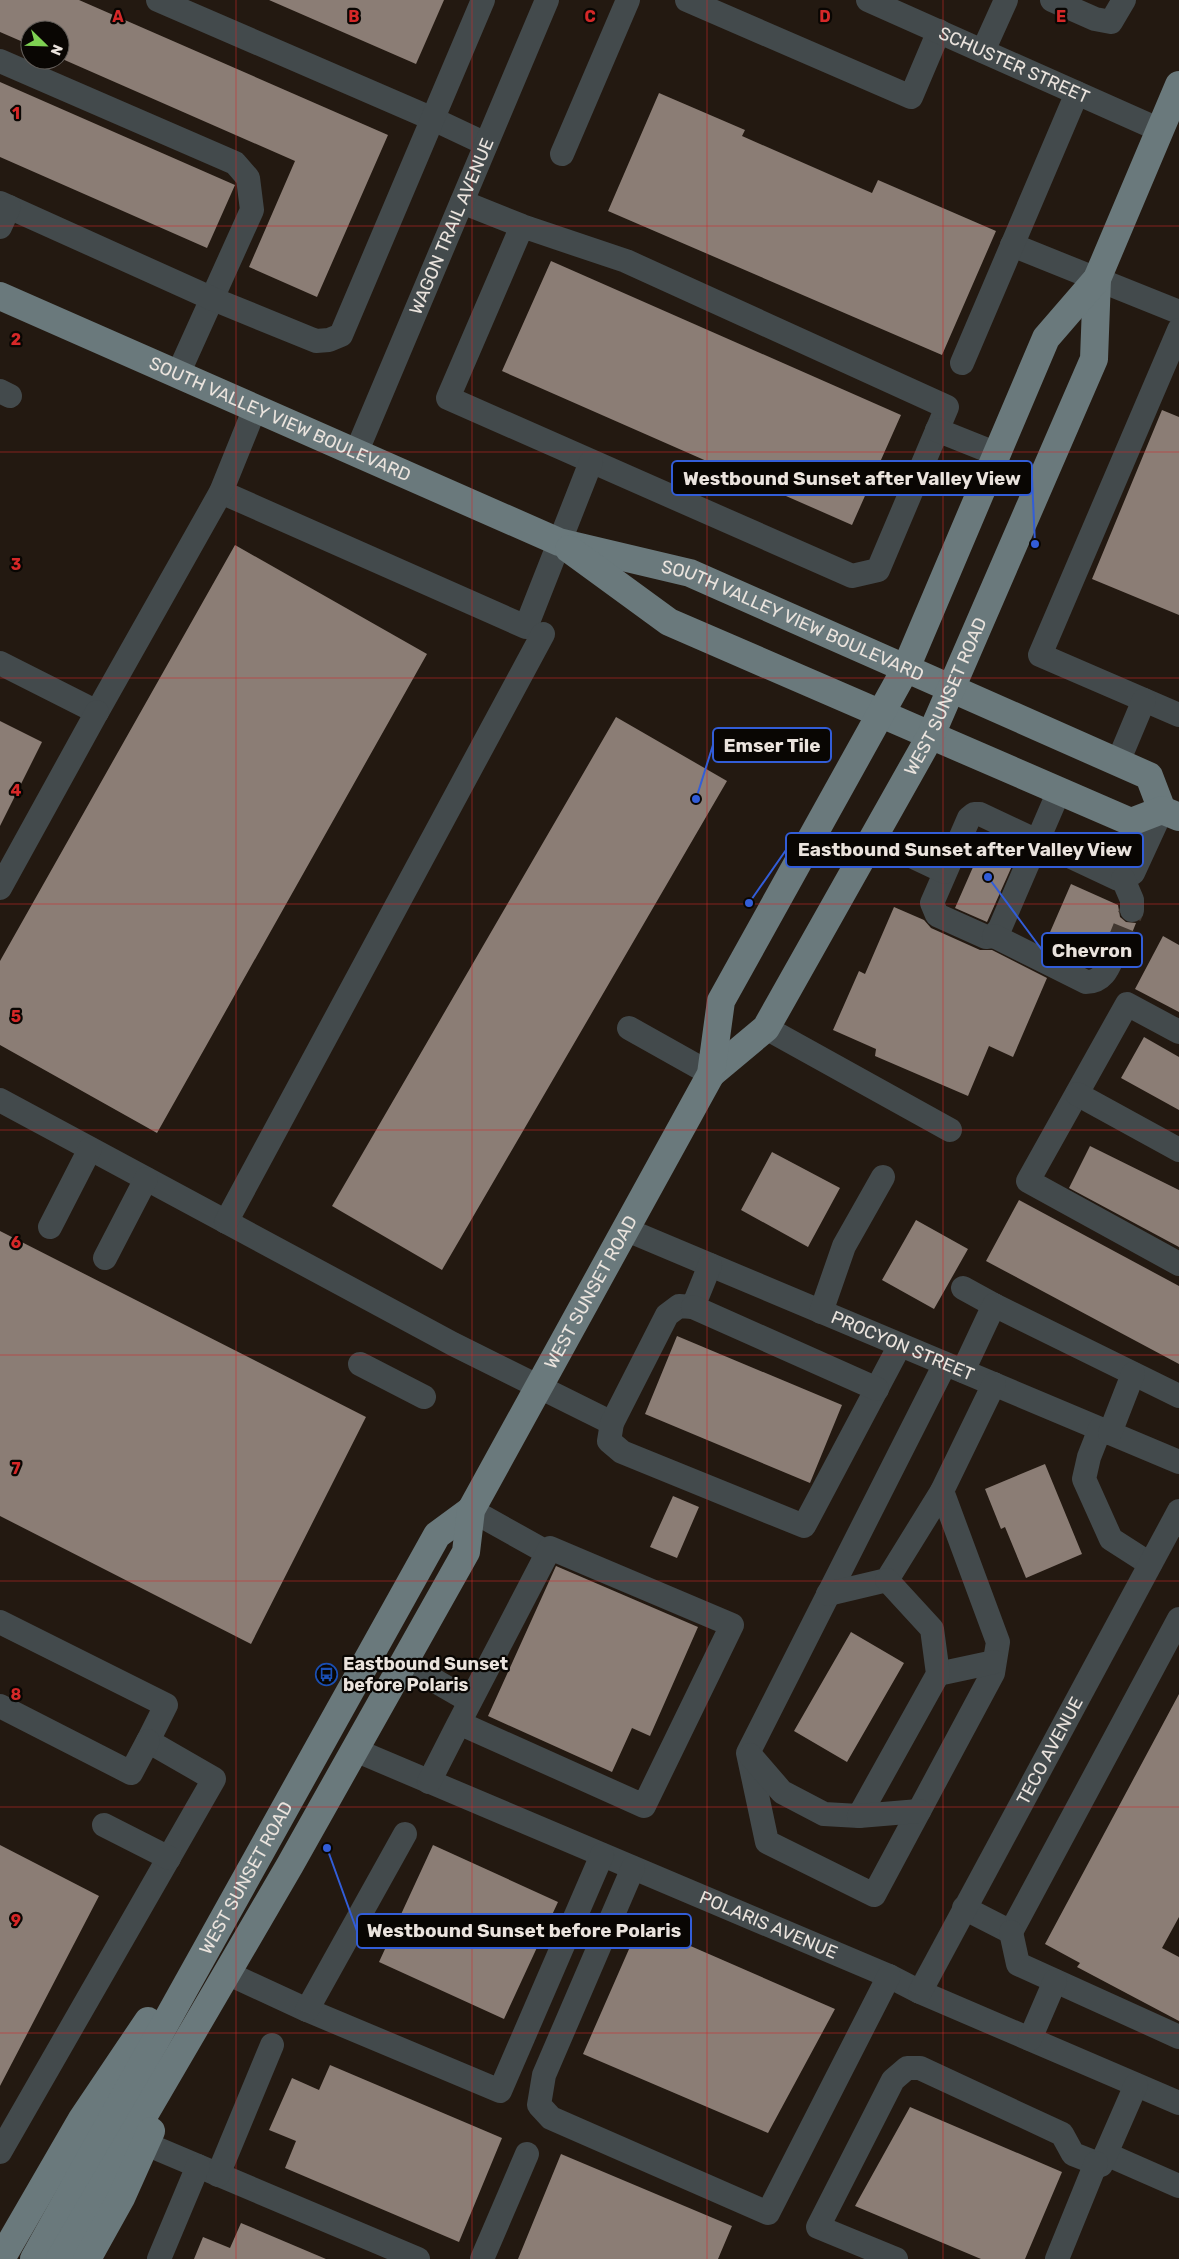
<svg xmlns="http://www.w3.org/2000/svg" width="1179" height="2259" viewBox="0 0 1179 2259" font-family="Rubik,sans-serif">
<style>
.building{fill:#8b7d75}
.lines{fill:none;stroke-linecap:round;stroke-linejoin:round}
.minor-tunnel{stroke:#413730;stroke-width:24;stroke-dasharray:24 12;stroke-linecap:butt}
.minor{stroke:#434a4c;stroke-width:24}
.major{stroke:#6a797c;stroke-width:28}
.grid{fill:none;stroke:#d62828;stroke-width:1;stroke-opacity:0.55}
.labels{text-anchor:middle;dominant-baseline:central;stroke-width:4.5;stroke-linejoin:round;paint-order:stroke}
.street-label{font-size:18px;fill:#eae3dd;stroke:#090603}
.poi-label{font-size:18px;font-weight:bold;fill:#eae3dd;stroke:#090603;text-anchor:start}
.grid-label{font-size:16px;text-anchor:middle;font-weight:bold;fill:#d62828;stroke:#090603;stroke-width:4.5;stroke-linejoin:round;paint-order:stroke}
.leader{fill:none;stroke:#325dd8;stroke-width:2}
.callout-dot{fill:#325dd8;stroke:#090603;stroke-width:2}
.callout{fill:#090603;stroke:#325dd8;stroke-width:2}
.callout-label{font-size:19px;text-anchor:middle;font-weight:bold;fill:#eae3dd}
</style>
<rect width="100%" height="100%" fill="#231911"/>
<path class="building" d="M0 0H79L388 135 317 297 249 267 295 161 60 58V30H30V45L0 32Z
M269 0H444L416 64Z
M0 82 235 185 207 248 0 157Z
M659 93 745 130 742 136 872 193 878 180 996 231 942 355 608 211Z
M551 261 901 415 852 525 502 371Z
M1162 410 1179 417V615L1092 579Z
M235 545 427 654 157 1133 0 1045V961Z
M616 717 727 781 442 1270 332 1206Z
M0 721 42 742 0 826Z
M988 833 1020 848 987 922 955 908Z
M1071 884 1118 905 1120 917 1126 922 1136 923 1128 943 1121 937 1114 936 1108 939 1102 944 1094 961 1060 947 1058 953 1044 946Z
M894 907 924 920 931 928 980 950H992L1047 978 1013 1057 989 1046 968 1096 875 1056 876 1049 833 1030 859 971 865 974Z
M1163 936 1179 945V1012L1135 989Z
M1144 1037 1179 1057V1110L1121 1078Z
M1090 1146 1179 1190V1247L1069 1188Z
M772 1152 840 1188 808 1247 741 1210Z
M1019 1200 1179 1286V1364L986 1261Z
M916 1220 968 1249 934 1309 882 1280Z
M0 1231 366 1417 251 1644 0 1516Z
M677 1336 842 1405 810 1483 645 1414Z
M1045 1464 1082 1554 1026 1578 1005 1527 1001 1529 985 1489Z
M673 1496 699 1507 677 1558 650 1547Z
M556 1566 698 1627 650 1736 632 1728 612 1772 488 1716Z
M851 1632 904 1663 847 1762 794 1731Z
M1179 1694V1917L1162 1948 1179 1957V2021L1077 1967 1080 1963 1045 1944Z
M0 1845 99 1896 0 2086Z
M433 1845 558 1902 504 2019 379 1962Z
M640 1924 835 2009 768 2133 583 2054Z
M330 2065 502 2138 459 2242 285 2168 296 2141 269 2130 292 2078 319 2090Z
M910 2107 1062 2172 1025 2259H981L855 2206Z
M561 2154 732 2226 718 2259H518Z
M241 2223 326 2259H194L203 2237 230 2248Z"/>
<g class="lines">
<path class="minor-tunnel" d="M1116 950 1132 910"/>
<g class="minor">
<path d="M158 0 433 119 486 144"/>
<path d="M687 0 911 97 939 31"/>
<path id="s1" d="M868 0 1160 130"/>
<path d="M1052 0 1095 19 1111 22 1124 0"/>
<path d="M983 51 1006 0"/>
<path d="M0 61 235 163 248 178 252 210 178 374"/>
<path d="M562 154 628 0"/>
<path d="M462 202 522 226 626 261 947 407 878 570 852 576 448 398 522 226"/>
<path d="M0 203 213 299 316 341 329 340 341 335 483 0"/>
<path d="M0 227 9 207"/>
<path d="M1012 245 1179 312"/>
<path d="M1179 330 1040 655 1179 715"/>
<path d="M962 363 1077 93"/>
<path d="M0 391 10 396"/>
<path d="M937 430 997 454"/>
<path id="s2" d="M356 453 547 0"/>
<path d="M221 492 526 627 591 462"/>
<path d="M0 663 97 712 221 492 255 408"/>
<path d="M1118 762 1144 700"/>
<path d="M1059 791 1000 928 994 936 986 937 937 915 932 903 969 818 974 814H980L1118 879H1123L1133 873 1162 810"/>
<path d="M873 838 945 872"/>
<path d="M1123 879 1132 900V910"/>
<path d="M0 888 97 712"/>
<path d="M994 936 1086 982C1105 982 1109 965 1116 950"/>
<path d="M629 1028 711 1074"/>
<path d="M766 1028 950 1130"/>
<path d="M1179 1032 1127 1004 1028 1181 1179 1264"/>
<path d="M1077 1094 1179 1150"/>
<path d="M0 1100 453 1344 612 1423"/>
<path d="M226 1222 543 634"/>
<path d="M50 1227 90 1149"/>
<path id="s3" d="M627 1230 1179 1462"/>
<path d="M105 1258 146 1179"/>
<path d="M710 1265 693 1307 679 1306 667 1315 612 1423 609 1441 622 1452 804 1526 900 1345"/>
<path d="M963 1288 994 1305"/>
<path d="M693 1307 877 1389"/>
<path d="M821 1312 844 1246 883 1177"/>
<path d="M360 1364 424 1397"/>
<path d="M963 1371 994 1305 1179 1396"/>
<path d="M1100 1429 1089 1457 1084 1479 1111 1539 1150 1564"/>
<path d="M1110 1433 1133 1374"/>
<path d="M942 1491 998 1642 993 1673 874 1895 767 1842 748 1753 945 1364"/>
<path d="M471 1510 548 1553"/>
<path d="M828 1594 887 1580 942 1491 994 1384"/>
<path d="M0 1622 166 1705 148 1741 214 1779 0 2152"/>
<path d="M404 1663 470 1701"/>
<path d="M938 1674 994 1662"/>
<path d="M0 1706 131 1773 148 1741"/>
<path id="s4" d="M355 1750 889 1976 920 1992 1179 2103"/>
<path d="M750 1755 782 1792 824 1814 859 1816 938 1674 932 1629 887 1580"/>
<path d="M429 1782 459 1723 644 1806 732 1625 550 1548 459 1723"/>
<path d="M859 1816 919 1811"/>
<path d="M104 1825 169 1858"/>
<path d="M633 1868 544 2075 539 2105 551 2118 768 2213 889 1976"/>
<path d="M964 1908 1011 1932 1179 1619"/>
<path d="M1011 1932 1018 1964 1179 2037"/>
<path d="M227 1973 307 2010 500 2091 602 1855"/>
<path id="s5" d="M920 1992 1179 1511"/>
<path d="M307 2010 405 1834"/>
<path d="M1030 2039 1055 1981"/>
<path d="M146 2144 418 2259"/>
<path d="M1106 2154 1179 2186"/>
<path d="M218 2175 272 2045"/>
<path d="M159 2259 198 2166"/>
<path d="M482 2259 527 2154"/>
<path d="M896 2259 818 2227 893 2080 907 2068H920L1062 2134 1073 2154 1101 2165 1136 2085"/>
<path d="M1057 2259 1096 2163"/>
</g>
<g class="major">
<path id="s6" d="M0 296 559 542 690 573 1149 776 1162 810"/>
<path d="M569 549 669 622 1131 822 1162 810 1179 817"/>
<path id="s7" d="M711 1074 766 1028 931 735 1094 359 1097 279"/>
<path d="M1 2259 82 2119 148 2021"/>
<path id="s8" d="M34 2259 437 1535 471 1510"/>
<path id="s9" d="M60 2259 290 1865 466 1552 471 1510 711 1074 721 1001 906 668 1046 338 1097 279 1179 85"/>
<path d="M87 2259 121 2198 151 2131"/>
</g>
</g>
<path class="grid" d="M236 0V2259M472 0V2259M707 0V2259M943 0V2259M0 226H1179M0 452H1179M0 678H1179M0 904H1179M0 1130H1179M0 1355H1179M0 1581H1179M0 1807H1179M0 2033H1179"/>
<defs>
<symbol id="bus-ring" viewBox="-11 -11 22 22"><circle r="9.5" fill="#090603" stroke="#1a4fb4" stroke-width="1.5"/><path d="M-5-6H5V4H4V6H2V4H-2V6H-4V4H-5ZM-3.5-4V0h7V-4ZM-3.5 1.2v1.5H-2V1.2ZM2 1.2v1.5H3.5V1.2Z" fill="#1a4fb4"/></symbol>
</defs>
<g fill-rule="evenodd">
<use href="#bus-ring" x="314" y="1662" width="25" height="25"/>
</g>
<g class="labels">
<g class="street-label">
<text stroke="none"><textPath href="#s1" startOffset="160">SCHUSTER STREET</textPath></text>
<text stroke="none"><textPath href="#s2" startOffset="246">WAGON TRAIL AVENUE</textPath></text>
<text stroke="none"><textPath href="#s6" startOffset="306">SOUTH VALLEY VIEW BOULEVARD</textPath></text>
<text stroke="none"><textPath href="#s6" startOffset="858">SOUTH VALLEY VIEW BOULEVARD</textPath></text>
<text stroke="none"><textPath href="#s7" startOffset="449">WEST SUNSET ROAD</textPath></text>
<text stroke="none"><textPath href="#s9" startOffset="1106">WEST SUNSET ROAD</textPath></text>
<text stroke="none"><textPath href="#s3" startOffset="299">PROCYON STREET</textPath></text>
<text stroke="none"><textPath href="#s5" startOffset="274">TECO AVENUE</textPath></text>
<text stroke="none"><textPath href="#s8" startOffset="436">WEST SUNSET ROAD</textPath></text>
<text stroke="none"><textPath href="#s4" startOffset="449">POLARIS AVENUE</textPath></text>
</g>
<g class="poi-label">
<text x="343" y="1664">Eastbound Sunset<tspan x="343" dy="21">before Polaris</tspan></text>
</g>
</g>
<g class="grid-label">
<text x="118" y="22">A</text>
<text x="354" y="22">B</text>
<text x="590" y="22">C</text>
<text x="825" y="22">D</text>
<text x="1061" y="22">E</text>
<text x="16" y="119">1</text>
<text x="16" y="345">2</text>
<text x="16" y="570">3</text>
<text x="16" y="796">4</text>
<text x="16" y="1022">5</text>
<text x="16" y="1248">6</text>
<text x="16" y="1474">7</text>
<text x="16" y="1700">8</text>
<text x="16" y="1926">9</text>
</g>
<path class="leader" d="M1035 544L1032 478M696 799L713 745M749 903L786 850M988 877L1042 950M327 1848L357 1931"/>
<g class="callout-dot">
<circle cx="1035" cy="544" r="5"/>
<circle cx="696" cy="799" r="5"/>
<circle cx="749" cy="903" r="5"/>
<circle cx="988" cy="877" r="5"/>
<circle cx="327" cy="1848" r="5"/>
</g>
<g class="callout">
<rect x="672" y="461" width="360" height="34" rx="5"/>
<rect x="713" y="728" width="118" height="34" rx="5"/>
<rect x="786" y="833" width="357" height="34" rx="5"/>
<rect x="1042" y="933" width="100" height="34" rx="5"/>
<rect x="357" y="1914" width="334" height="34" rx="5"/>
</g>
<g class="callout-label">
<text x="852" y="485">Westbound Sunset after Valley View</text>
<text x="772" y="752">Emser Tile</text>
<text x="965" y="856">Eastbound Sunset after Valley View</text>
<text x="1092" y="957">Chevron</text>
<text x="524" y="1937">Westbound Sunset before Polaris</text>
</g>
<g transform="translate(45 45) rotate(113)"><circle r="24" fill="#090603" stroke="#635e5a"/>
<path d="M0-4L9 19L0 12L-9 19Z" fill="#7ed153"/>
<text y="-8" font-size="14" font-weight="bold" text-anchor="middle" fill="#eae3dd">N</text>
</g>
</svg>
